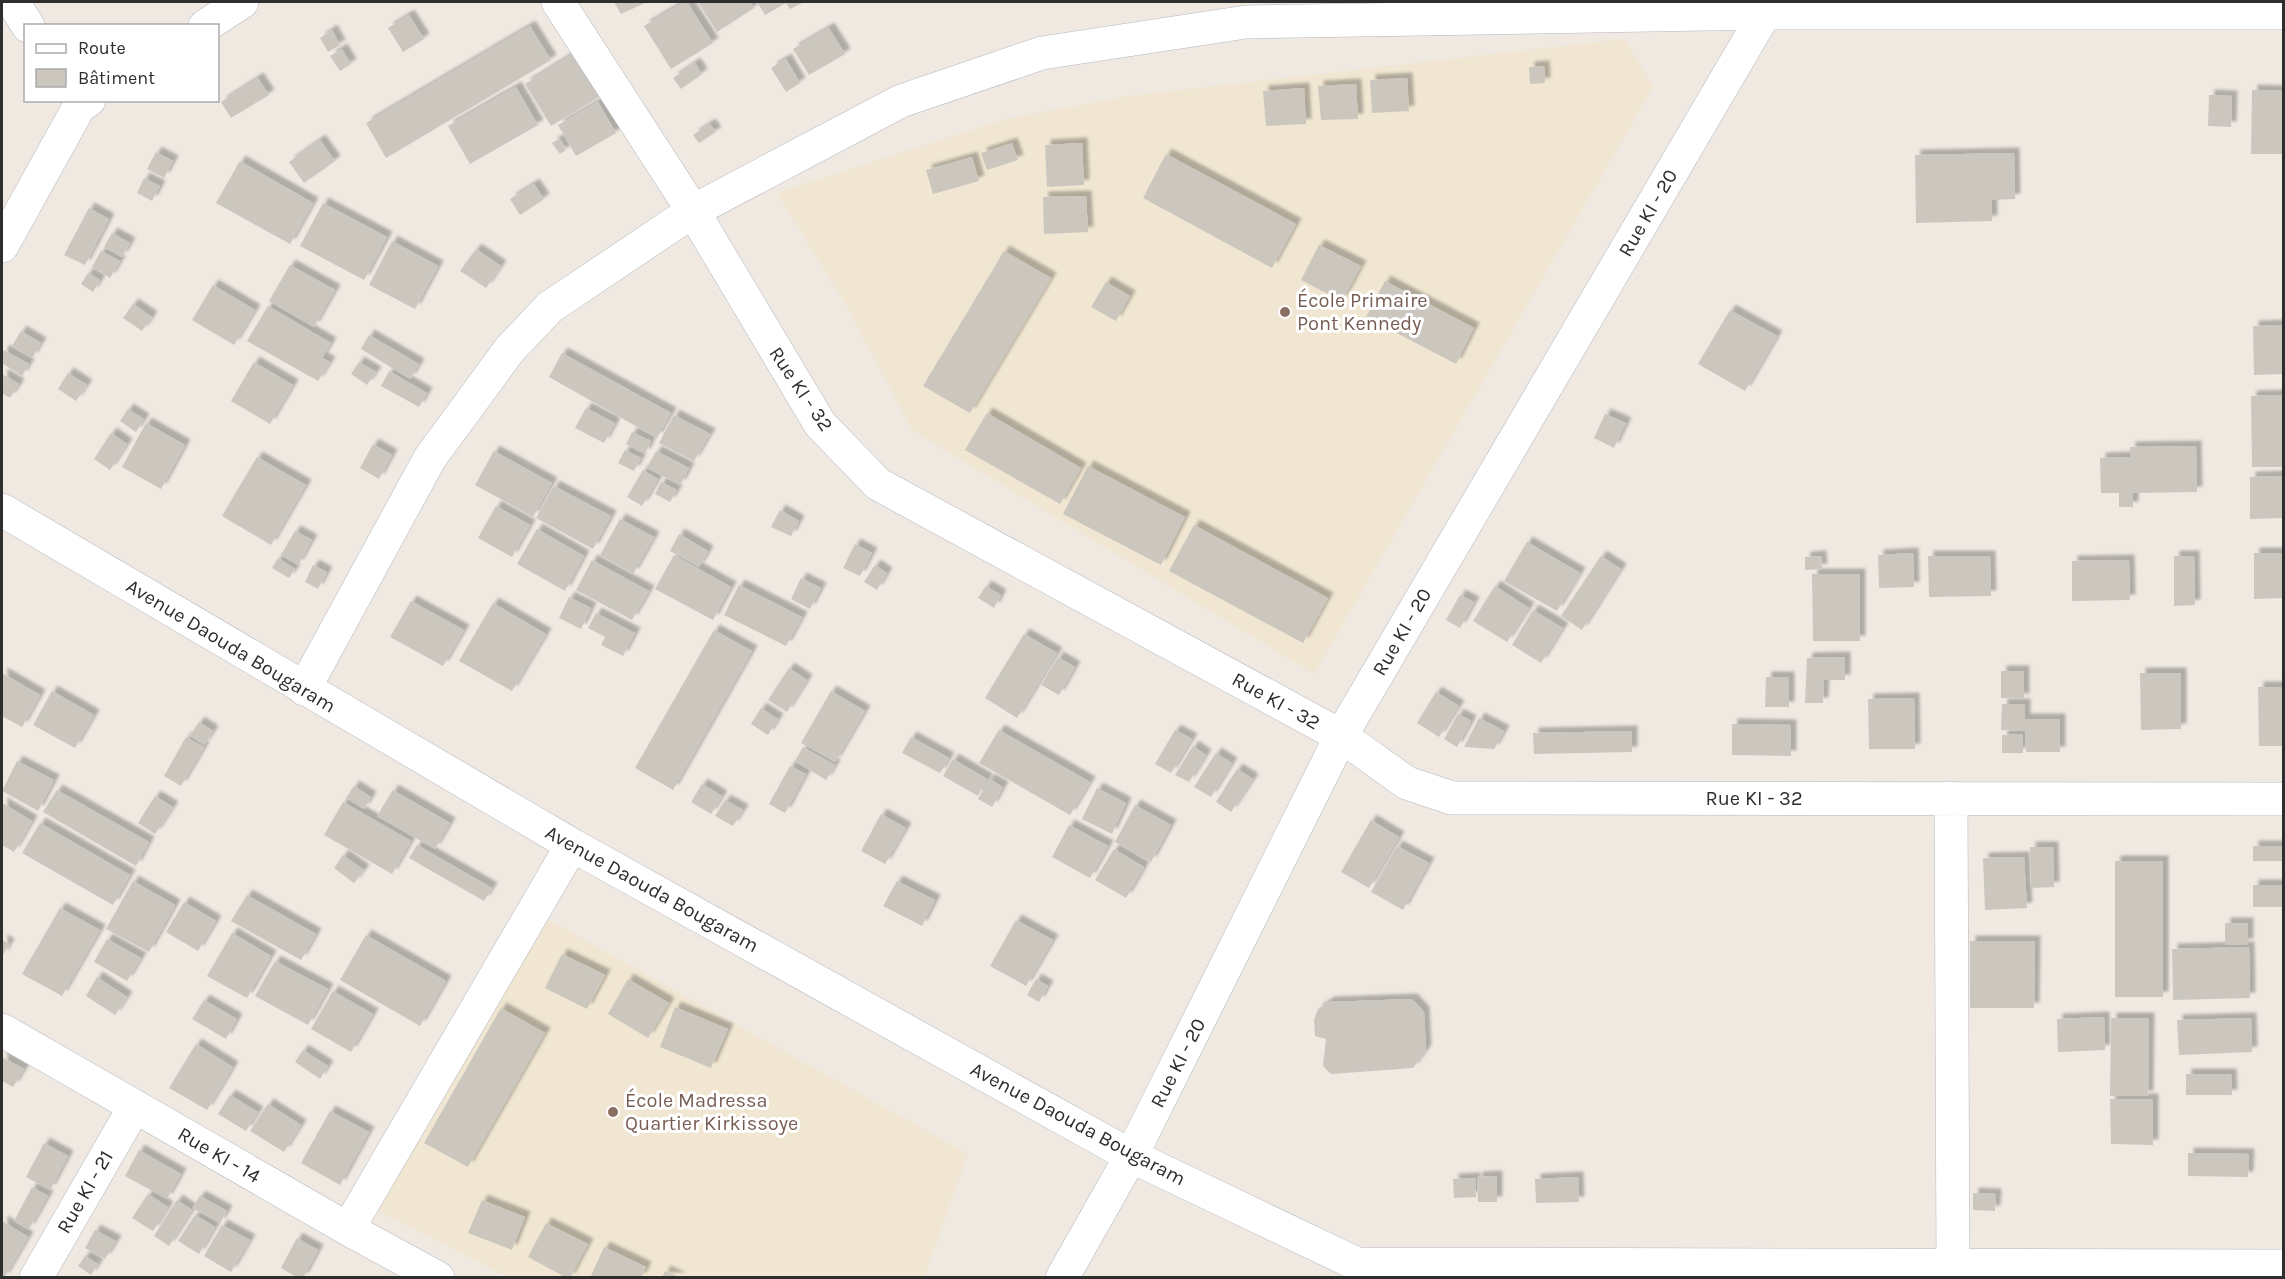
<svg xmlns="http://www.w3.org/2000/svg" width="2285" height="1279" viewBox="0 0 2285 1279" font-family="Karla,sans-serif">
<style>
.education{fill:#f0e6d1}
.building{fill:#cbc7bf;filter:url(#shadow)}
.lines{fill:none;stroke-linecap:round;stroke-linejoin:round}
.minor-casing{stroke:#b4b7c1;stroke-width:34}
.minor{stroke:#fff;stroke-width:33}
.education-dot{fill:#8d6e63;stroke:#fff;stroke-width:2}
.labels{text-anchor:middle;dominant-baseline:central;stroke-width:6;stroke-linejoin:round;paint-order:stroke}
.street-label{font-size:20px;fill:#2e2e2e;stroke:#fff}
.education-label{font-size:20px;fill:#785e54;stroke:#fff;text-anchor:start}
</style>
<defs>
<filter id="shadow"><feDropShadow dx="5.5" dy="-5.5" stdDeviation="1.5" flood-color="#0004"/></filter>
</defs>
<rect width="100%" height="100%" fill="#efe9e1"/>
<path class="education" d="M1625 39 1653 87 1314 674 912 430 848 308 777 193 1002 120 1128 96Z
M545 918 968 1154 924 1277H507L378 1210Z"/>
<path class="building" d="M614 2H647L621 14Z
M684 2H687L713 43 671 69 644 26Z
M698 2H750L754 8 717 32Z
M757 2H804L790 9 786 3 765 15Z
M409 15 424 39 403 52 388 28Z
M530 26 551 60 386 158 366 123Z
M829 28 845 54 809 75 793 49Z
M332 30 340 45 328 52 320 38Z
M342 49 351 64 340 71 330 56Z
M573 54 599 97 551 126 525 84Z
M786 59 800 83 786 92 771 68Z
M695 63 702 74 681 89 673 78Z
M1544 66 1545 83 1530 84 1529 67Z
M258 78 269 95 231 118 221 102Z
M1407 78 1409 111 1372 113 1370 80Z
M1356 84 1358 119 1321 120 1318 86Z
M516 87 538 125 470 164 448 126Z
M1304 88 1306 124 1266 126 1263 91Z
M2252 90 2283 91 2282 154H2251Z
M2209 95 2232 96 2231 127 2208 126Z
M598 102 616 133 576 156 558 125Z
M710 124 716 132 699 143 693 135Z
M559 139 566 150 560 154 552 143Z
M320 140 335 161 304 183 289 162Z
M1012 143 1018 160 987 170 981 153Z
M1082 143 1084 185 1047 187 1045 145Z
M156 152 173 161 164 178 147 169Z
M2014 153 2015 199 1992 200V221L1916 223 1915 155Z
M1166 154 1296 224 1272 268 1143 198Z
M972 157 979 181 933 194 926 170Z
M240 161 313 203 290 244 216 203Z
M144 178 160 186 152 201 137 193Z
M534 184 544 199 520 215 510 199Z
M1086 196 1088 232 1044 234 1043 197Z
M323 203 387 237 364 280 300 246Z
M89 208 109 219 85 265 64 255Z
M112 233 130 243 122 257 104 247Z
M392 241 438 266 415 309 369 285Z
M1319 245 1361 266 1342 301 1301 280Z
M476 249 501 266 486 288 460 271Z
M101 251 120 261 110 278 92 267Z
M1004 251 1051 278 970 413 923 386Z
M290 265 335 290 314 327 269 301Z
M88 273 100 280 93 292 81 284Z
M1385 281 1474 328 1456 364 1366 317Z
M1106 282 1130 296 1116 321 1091 307Z
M213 285 255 310 234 345 192 320Z
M133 304 152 317 142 331 123 318Z
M268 306 331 343 322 358 330 362 318 381 247 341Z
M1730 310 1777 336 1745 391 1698 364Z
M2284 325V374L2254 375 2253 326Z
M21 331 41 343 32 358 12 346Z
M369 335 419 364 410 379 361 349Z
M4 350 29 364 22 376 2 363V354Z
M562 353 671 413 657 438 549 377Z
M254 362 293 385 270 424 231 401Z
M359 362 376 372 367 385 351 374Z
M389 371 427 393 419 407 381 386Z
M68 373 87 385 76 401 58 389Z
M2 374 19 384 10 398 2 393Z
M2284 395V467H2252L2251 396Z
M586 408 615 423 604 443 575 428Z
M128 409 144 419 136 432 120 421Z
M987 413 1081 468 1060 504 965 450Z
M1605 414 1626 423 1614 448 1594 438Z
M674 415 710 434 694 461 659 443Z
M146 423 185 445 161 489 122 467Z
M632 432 651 441 645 454 626 444Z
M111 433 127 444 110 470 94 459Z
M373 444 392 455 379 479 360 468Z
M2196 446 2197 492 2133 493V507H2119V493H2101L2100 458 2130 457V447Z
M625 450 641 458 634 471 618 463Z
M494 451 552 483 533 517 475 485Z
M656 451 689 468 680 485 647 468Z
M257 457 306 485 271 545 222 516Z
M1088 466 1185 517 1161 565 1063 514Z
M643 470 658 479 642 506 627 497Z
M2284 476V518L2250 519V477Z
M661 482 677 490 670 502 655 494Z
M554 486 611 516 593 549 536 518Z
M496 506 530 525 512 557 478 538Z
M780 510 799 521 791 536 771 527Z
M620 519 654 537 633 574 600 555Z
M1194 525 1328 598 1303 643 1169 571Z
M537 529 584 556 565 591 517 564Z
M295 531 312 540 298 565 281 555Z
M679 534 708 551 699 567 670 551Z
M1527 542 1580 573 1557 611 1504 581Z
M855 544 872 553 860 576 843 568Z
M1913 553 1914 587 1879 588 1878 555Z
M2254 553H2284V598L2254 599Z
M674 555 731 587 713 620 655 589Z
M1601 556 1621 569 1582 630 1561 616Z
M1821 556 1822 569 1805 570V557Z
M1928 556H1990L1991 596 1929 597Z
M2174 556H2194L2195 605 2174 606Z
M278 558 295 569 289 578 272 568Z
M592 560 649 591 632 620 576 590Z
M2129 560 2130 600 2072 601V561Z
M313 565 327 572 318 589 305 582Z
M875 565 887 573 877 590 864 582Z
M1812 574H1860V641H1813Z
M801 578 821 588 810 609 791 599Z
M739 585 802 617 786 646 724 615Z
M986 586 1001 595 994 608 978 598Z
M1495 586 1529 608 1507 642 1473 621Z
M1460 595 1474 602 1460 628 1446 620Z
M569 597 591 608 581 629 559 618Z
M411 601 464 630 443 666 390 637Z
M493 603 546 634 512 691 459 661Z
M1533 610 1563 628 1541 663 1512 645Z
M596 613 635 633 623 656 601 645 605 637 588 628Z
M714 630 752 651 673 790 635 768Z
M1024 634 1057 653 1017 718 985 698Z
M1058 657 1075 667 1059 695 1041 685Z
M1845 657V680H1824L1823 703H1805L1807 658Z
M789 668 807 680 787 712 768 700Z
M2001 671H2024V699L2001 698Z
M2 673 40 695 22 727 2 716Z
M2140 673H2181V729L2141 730Z
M1766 677H1789V707H1765Z
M2258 687H2284V746H2259Z
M52 691 94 715 75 748 33 725Z
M831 691 865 711 835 762 801 743Z
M1436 692 1459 706 1439 737 1417 723Z
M1914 698 1915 749H1869L1868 699Z
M2002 704H2025V719H2060V752H2026L2025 731 2001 730Z
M761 708 778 719 768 735 751 724Z
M1458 714 1471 721 1457 747 1444 739Z
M1479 718 1504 731 1494 749 1464 747Z
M199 722 213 731 204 745 190 736Z
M1732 724 1791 725V756L1732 755Z
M999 730 1090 782 1070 815 979 763Z
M1175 730 1192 739 1171 773 1155 764Z
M1632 731V752L1534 754 1533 733Z
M2023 734V753H2002V735Z
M186 737 204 747 181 786 164 776Z
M911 737 949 758 940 773 902 753Z
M1193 746 1206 755 1189 782 1175 775Z
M803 747 835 765 826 780 795 761Z
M1216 753 1232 763 1211 797 1194 787Z
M953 759 987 779 978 796 943 776Z
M17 761 54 780 38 811 2 791Z
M790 766 806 774 785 813 769 804Z
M1237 769 1253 779 1231 812 1216 802Z
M989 779 1003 787 992 807 978 799Z
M702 784 722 796 711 814 691 802Z
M354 786 371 797 364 809 346 798Z
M1097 788 1126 803 1112 834 1082 819Z
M57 790 149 842 136 866 43 812Z
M393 790 450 823 435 849 377 816Z
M155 796 173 807 155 834 138 823Z
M725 800 743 810 733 826 715 816Z
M343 802 411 841 392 874 324 835Z
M2 803 32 821 14 852 2 845Z
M1135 805 1171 825 1151 862 1115 842Z
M881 814 906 828 885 864 861 851Z
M1371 820 1399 837 1369 888 1341 872Z
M40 823 130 875 113 905 22 853Z
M1069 825 1108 846 1090 878 1052 857Z
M417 845 492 888 484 901 409 858Z
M1397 846 1429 863 1403 910 1371 892Z
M2253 846H2284V861H2253Z
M2030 847H2053L2054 887 2031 888Z
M1114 849 1144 867 1126 898 1095 880Z
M343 855 364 870 354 883 334 868Z
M2024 857 2027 908 1985 910 1983 858Z
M2115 861H2163V997H2115Z
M133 881 175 905 149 952 106 929Z
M897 881 935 900 922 926 883 906Z
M2253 885H2284V907H2253Z
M247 895 316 934 301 960 231 921Z
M184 902 216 921 198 951 166 932Z
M60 908 100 930 62 996 22 974Z
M1016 920 1053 940 1026 986 990 966Z
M2225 923H2248V944L2225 945Z
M232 933 271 956 247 998 207 976Z
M366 935 446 981 420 1026 340 980Z
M107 939 141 958 127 981 94 962Z
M2 940 9 944 2 957Z
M1970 941H2035L2034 1008H1970Z
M2249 947 2250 998 2173 1000 2172 949Z
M562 954 605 975 587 1009 545 988Z
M275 961 328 989 308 1025 255 996Z
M97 977 127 997 115 1015 86 996Z
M628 979 669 1003 648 1038 608 1014Z
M1036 979 1048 986 1039 1002 1027 995Z
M333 991 373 1014 351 1052 311 1029Z
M1412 999 1424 1012 1426 1050 1413 1068 1331 1074 1323 1066 1326 1039 1315 1036 1314 1020 1318 1009 1329 1002Z
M204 1000 237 1019 226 1039 192 1019Z
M675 1007 728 1029 711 1068 660 1047Z
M501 1008 545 1033 468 1167 424 1143Z
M2104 1017 2105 1050 2058 1052 2057 1019Z
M2111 1018H2149L2148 1096H2110Z
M2251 1018 2252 1052 2179 1055 2177 1020Z
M196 1044 233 1067 207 1110 169 1088Z
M303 1050 328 1066 320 1079 295 1062Z
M2 1057 24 1069 13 1087 2 1081Z
M2186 1074H2231L2232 1095H2186Z
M230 1095 258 1112 246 1131 218 1114Z
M2110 1099H2153V1145L2111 1144Z
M268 1104 301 1125 284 1152 250 1131Z
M330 1111 369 1132 340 1185 301 1163Z
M44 1143 68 1156 50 1190 26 1177Z
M139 1150 181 1174 167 1199 125 1176Z
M2188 1153 2249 1154 2248 1177 2188 1176Z
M1497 1176V1202H1478L1477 1177Z
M1578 1177 1579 1202 1536 1203 1535 1179Z
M1475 1178 1476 1197 1454 1198 1453 1179Z
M32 1187 48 1196 29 1229 14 1221Z
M1973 1193 1996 1194 1995 1211 1973 1210Z
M148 1194 168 1207 153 1231 132 1218Z
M200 1196 227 1211 220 1223 192 1208Z
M177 1200 192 1210 169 1246 154 1236Z
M482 1200 525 1217 512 1250 468 1233Z
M195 1215 215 1227 199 1254 178 1241Z
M2 1221 28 1237 4 1278H2Z
M546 1223 588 1244 570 1278H567L528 1257Z
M222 1225 250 1240 231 1272 204 1256Z
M95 1230 116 1241 105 1259 85 1248Z
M297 1238 318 1250 303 1278H298L281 1268Z
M604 1247 646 1267 641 1278H590Z
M85 1256 98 1264 91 1275 78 1266Z
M665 1271 681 1278H662Z"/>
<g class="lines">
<defs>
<path id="minor" d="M13 2 28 26
M558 2 693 211 820 424 878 484 1341 736 1407 783 1452 798 2284 799
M205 26 242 2
M2 246 79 107 89 100
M2 510 572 845 1131 1156 1357 1264 2284 1266
M304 689 430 458 510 349 550 307 693 211 901 101 1042 53 1246 22 1765 13H2284
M1951 798 1953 1266
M2 1030 348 1229 438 1278
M348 1229 572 845
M36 1278 135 1106
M1062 1278 1131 1156 1341 736 1765 13 1764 2"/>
</defs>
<use href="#minor" class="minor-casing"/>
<use href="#minor" class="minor"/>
</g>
<g class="education-dot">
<circle cx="1285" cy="312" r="6"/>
<circle cx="613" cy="1112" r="6"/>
</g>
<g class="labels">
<g class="street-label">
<text transform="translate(1648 213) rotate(-60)">Rue KI - 20</text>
<text transform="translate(801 389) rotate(56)">Rue KI - 32</text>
<text transform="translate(1402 632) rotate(-60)">Rue KI - 20</text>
<text transform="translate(231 646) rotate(31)">Avenue Daouda Bougaram</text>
<text transform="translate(1276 701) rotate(29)">Rue KI - 32</text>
<text x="1754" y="798">Rue KI - 32</text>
<text transform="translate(652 889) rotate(29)">Avenue Daouda Bougaram</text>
<text transform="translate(1178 1063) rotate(-63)">Rue KI - 20</text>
<text transform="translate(1078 1124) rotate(28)">Avenue Daouda Bougaram</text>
<text transform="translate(219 1155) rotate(30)">Rue KI - 14</text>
<text transform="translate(85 1192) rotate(-60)">Rue KI - 21</text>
</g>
<g class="education-label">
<text x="1297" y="300">École Primaire<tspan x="1297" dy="23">Pont Kennedy</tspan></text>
<text x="625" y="1100">École Madressa<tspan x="625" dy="23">Quartier Kirkissoye</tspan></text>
</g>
</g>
<rect width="2285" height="1279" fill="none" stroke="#2e2e2e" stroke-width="6"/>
<rect x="24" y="24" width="195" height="78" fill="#ffffff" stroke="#ababab" stroke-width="1.5"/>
<rect x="36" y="44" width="30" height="9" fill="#ffffff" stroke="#ababab" stroke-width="1.5"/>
<text x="78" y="54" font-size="18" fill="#2e2e2e">Route</text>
<rect x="36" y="69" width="30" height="18" fill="#cbc7bf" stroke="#ababab" stroke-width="1.5"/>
<text x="78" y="84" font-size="18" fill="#2e2e2e">Bâtiment</text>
</svg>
